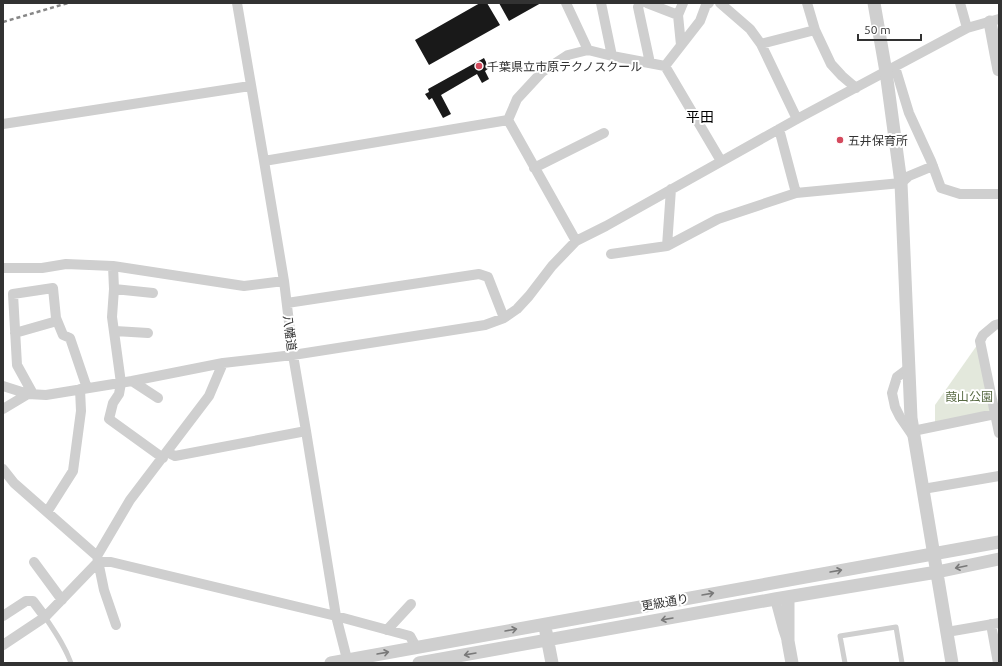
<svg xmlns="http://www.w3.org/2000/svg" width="1002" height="666" viewBox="0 0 1002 666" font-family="Ubuntu,'Noto Sans JP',sans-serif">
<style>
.green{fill:#e3e8dc}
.building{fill:#191919}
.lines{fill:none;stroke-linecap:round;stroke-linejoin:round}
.service{stroke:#cfcfcf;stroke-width:5}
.minor{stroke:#cfcfcf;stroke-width:10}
.tertiary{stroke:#cfcfcf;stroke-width:13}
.rail{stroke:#878787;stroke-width:2.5;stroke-dasharray:4 3;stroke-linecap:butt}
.oneway{stroke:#797979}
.poi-dot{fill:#d44a5d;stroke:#fff;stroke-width:1.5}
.labels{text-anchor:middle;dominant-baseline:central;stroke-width:4;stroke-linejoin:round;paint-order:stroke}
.poi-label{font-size:12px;fill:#323232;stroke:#fff;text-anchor:start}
.street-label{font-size:12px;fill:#323232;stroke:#fff}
.park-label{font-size:12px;fill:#586a43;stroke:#fff}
.quarter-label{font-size:14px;fill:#000;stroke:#fff}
</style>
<rect width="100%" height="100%" fill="#fff"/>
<path class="green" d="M980 341 995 414 935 422V405Z"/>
<path class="building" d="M480 3H487L500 25 429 65 415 40Z
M499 3H541L509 21Z
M484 58 489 68 485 71 489 79 482 83 477 74 441 95 451 114 443 118 432 98 429 100 425 94 429 92 428 89Z"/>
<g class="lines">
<path class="service" d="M45 617C55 632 65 646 71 663
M845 663 840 636 896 627 902 663"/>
<path class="minor" d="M237 3 264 161 284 281 293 355 306 431 336 616 348 663
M566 3 588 50
M601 3 612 56
M640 3 638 7 650 63
M647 3 678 15
M720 3 750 29 761 44 797 119
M807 3 815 30 831 64 842 76 856 88
M960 3 967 28
M761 44 815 30
M681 45 678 15 683 3
M665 66 721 161
M895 67 909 113 931 161 941 188 960 194H999
M508 120 517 99 542 72 568 55 588 50 612 56 665 66 700 21 706 5 709 3
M508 120 576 241
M3 124 250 86
M779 129 796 193
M264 161 508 120
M534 168 604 133
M667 246 671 189
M611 254 667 246 718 219 796 193 901 183 909 176 933 166
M113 266 114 289 112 317 121 383 119 394 113 403 109 419 163 458
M3 268H42L66 264 113 266 244 286 284 281
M114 289 153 293
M287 303 479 274 488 277 504 318
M999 324 995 325 983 335 980 341 999 433
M115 331 148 333
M15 333 57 321
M909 368 897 377 892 393 895 407 900 417 913 436
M132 381 158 398
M3 386 28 394 46 395 132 381 223 363 293 355 485 325 504 318 517 309 529 296 552 266 576 241 606 226 797 119 967 28 999 19
M33 394 17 365 13 294 53 288 56 318 63 335 70 338 87 388
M3 409 28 394
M913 431 995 414
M167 452 175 456 306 431
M3 469 14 483 97 556 104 590 116 625
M923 489 999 476
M47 512 73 471 81 411 80 389
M97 556 130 500 209 396 223 363
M34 562 62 600
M775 599 783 629 786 638
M3 616 26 601H33L45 617
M991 624 998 663
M387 630 411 604
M947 632 999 623
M3 645 45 617 98 562H111L336 616 410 636 416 647"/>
<path class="tertiary" d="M874 3 886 72 901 183 911 418 952 663
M990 22 999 70
M788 597V641L792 663
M546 632 552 663
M331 663 999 542
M419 663 775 599 937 572 999 559"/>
<path class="rail" d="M3 22 68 3"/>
</g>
<defs><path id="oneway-shaft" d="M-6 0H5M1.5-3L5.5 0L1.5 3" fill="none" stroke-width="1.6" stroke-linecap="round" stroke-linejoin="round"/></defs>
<g class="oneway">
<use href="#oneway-shaft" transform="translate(961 567) rotate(168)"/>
<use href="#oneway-shaft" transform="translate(836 571) rotate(-10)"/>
<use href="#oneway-shaft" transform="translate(708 594) rotate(-10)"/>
<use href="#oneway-shaft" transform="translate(667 619) rotate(170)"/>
<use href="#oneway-shaft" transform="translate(511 630) rotate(-10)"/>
<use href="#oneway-shaft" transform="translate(383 653) rotate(-10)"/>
<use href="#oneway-shaft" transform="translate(470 654) rotate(170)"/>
</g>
<g class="poi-dot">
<circle cx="479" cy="66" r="4"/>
<circle cx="840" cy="140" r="4"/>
</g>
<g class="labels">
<g class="poi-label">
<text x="487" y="66">千葉県立市原テクノスクール</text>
<text x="848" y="140">五井保育所</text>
</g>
<g class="street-label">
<text transform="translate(290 333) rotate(83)">八幡道</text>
<text transform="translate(665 602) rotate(-10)">更級通り</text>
</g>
<g class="park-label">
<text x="969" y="396">葭山公園</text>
</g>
<g class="quarter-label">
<text x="700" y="117">平田</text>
</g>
</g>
<rect width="1002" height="666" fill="none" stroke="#323232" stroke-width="8"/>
<path d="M858 34v6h63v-6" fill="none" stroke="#323232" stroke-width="2"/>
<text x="864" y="34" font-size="12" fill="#323232" stroke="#ffffff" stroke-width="3" paint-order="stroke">50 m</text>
</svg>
